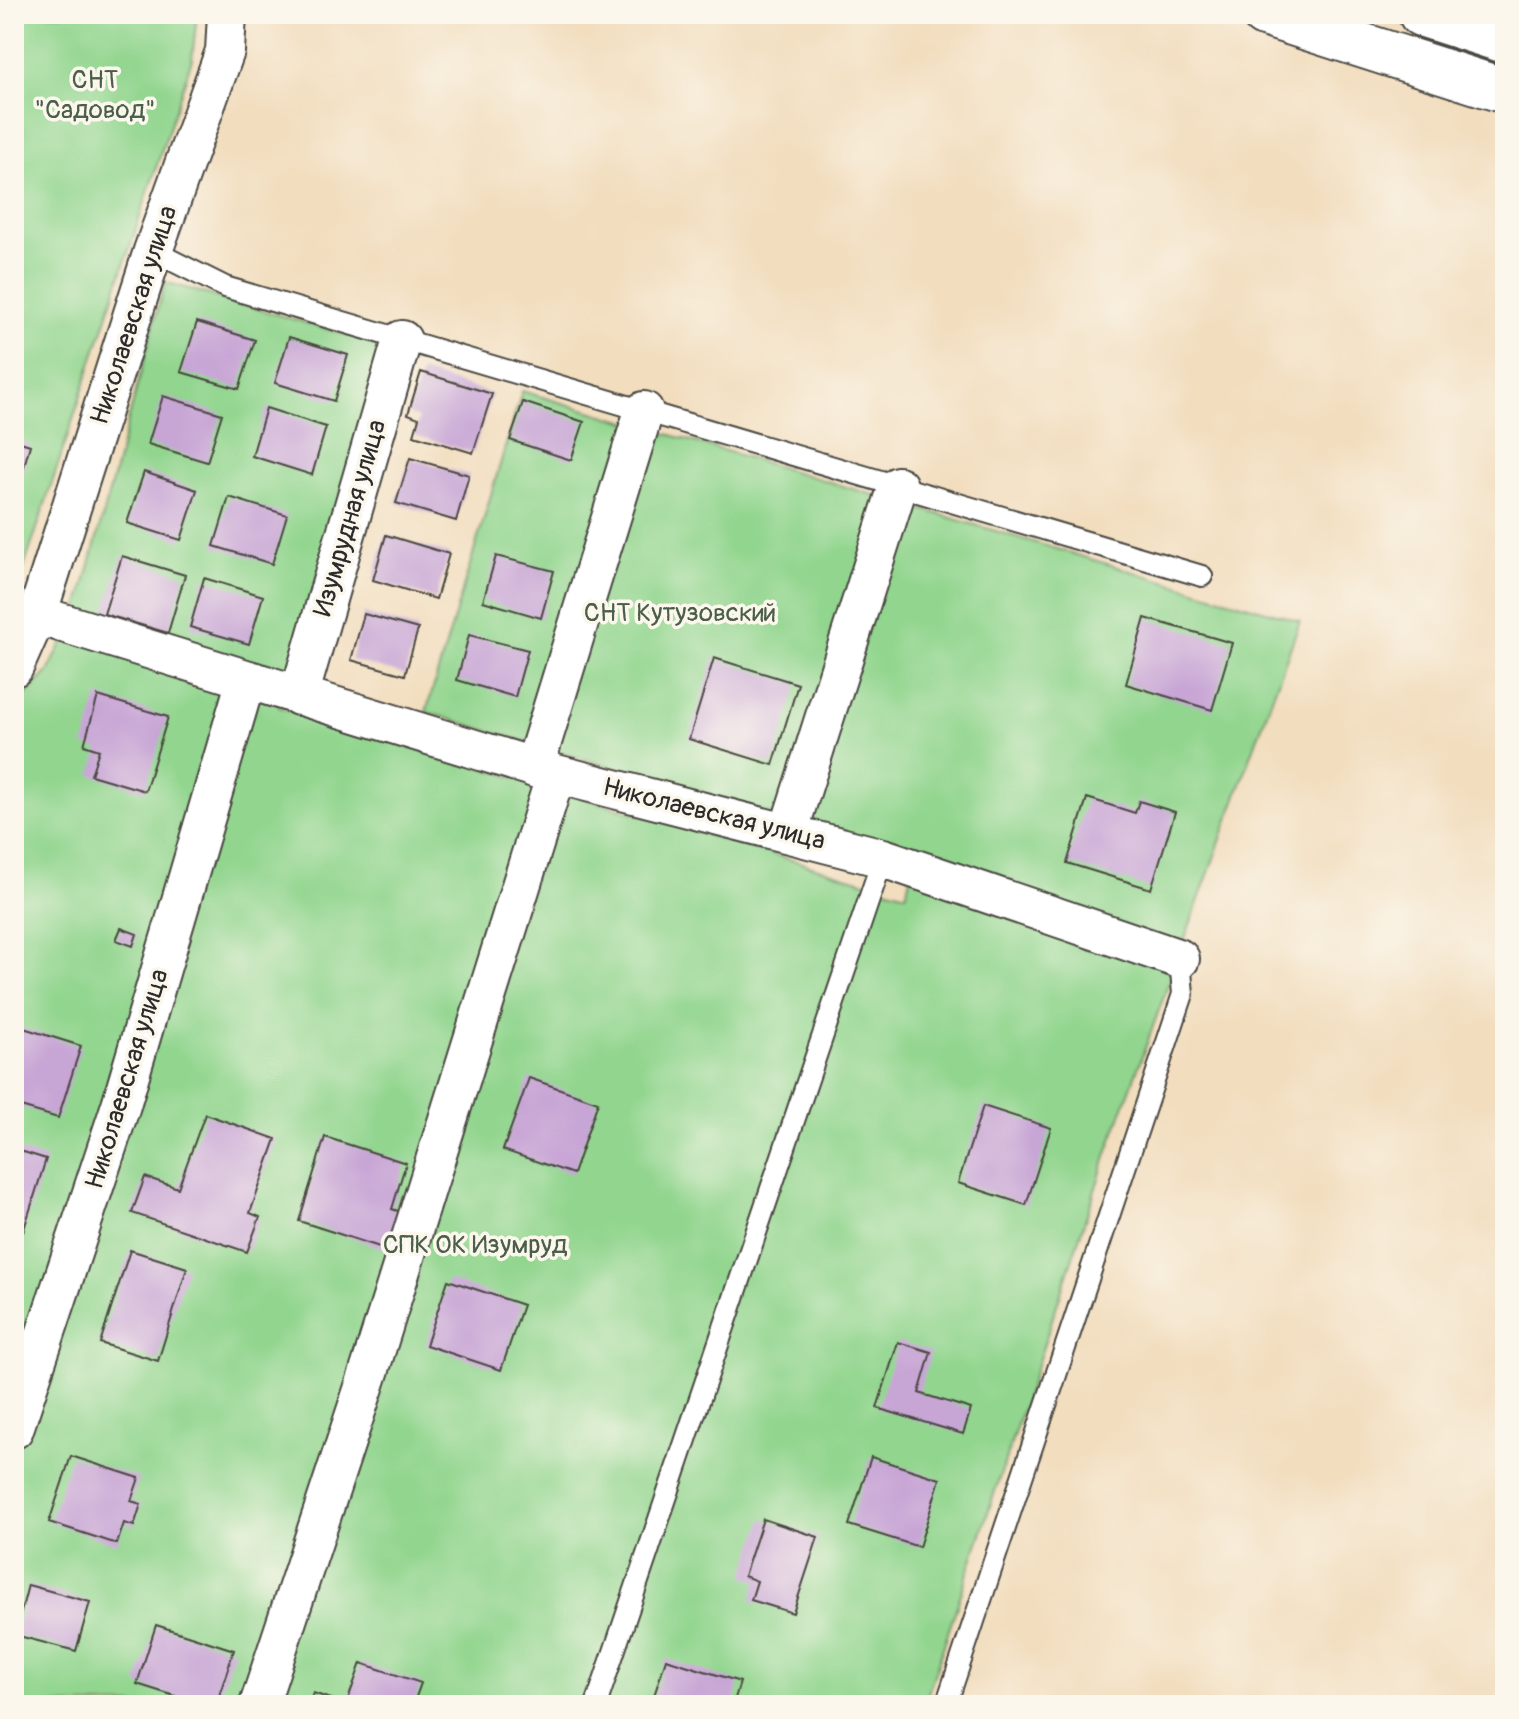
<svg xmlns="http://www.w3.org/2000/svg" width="1519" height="1719" viewBox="0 0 1519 1719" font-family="Pangolin,sans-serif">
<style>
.green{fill:#91d58e;stroke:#5e805c;stroke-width:2}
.building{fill:#c7a5d5}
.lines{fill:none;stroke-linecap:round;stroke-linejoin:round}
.service-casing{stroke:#494641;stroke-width:24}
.minor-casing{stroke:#494641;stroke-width:42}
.primary-casing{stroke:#494641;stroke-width:48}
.service{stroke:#fff;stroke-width:20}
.minor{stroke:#fff;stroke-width:38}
.primary{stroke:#fff;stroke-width:44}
.labels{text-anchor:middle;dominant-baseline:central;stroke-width:7;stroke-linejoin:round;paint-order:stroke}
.park-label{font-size:26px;fill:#4a5e49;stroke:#fbf7ec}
.street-label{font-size:26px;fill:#2b2b2b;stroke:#fbf7ec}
</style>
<rect width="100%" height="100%" fill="#fbf7ec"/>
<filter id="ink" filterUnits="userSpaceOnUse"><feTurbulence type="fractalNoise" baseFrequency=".0125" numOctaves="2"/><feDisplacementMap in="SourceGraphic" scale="16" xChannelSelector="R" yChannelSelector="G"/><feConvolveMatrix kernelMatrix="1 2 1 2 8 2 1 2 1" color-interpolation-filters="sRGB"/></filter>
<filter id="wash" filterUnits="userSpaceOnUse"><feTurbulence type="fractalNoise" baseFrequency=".006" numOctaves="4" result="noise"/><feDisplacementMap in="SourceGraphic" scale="32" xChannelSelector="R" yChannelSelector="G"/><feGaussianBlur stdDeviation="1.8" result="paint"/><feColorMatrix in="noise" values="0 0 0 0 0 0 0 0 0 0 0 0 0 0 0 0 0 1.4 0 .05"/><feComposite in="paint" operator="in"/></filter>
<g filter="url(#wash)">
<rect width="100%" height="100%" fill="#f2ddbe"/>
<path class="green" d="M14 14H197L192 59 14 598Z
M165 282 385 346 279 707 906 894 915 857 426 712 522 391 1300 621 1110 1145 924 1705H14V707L48 672 77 613Z"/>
<g id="blocks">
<path class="building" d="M197 322 255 340 239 389 181 372Z
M289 337 348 355 334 401 275 383Z
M421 372 492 394 473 453 414 435 419 418 408 414Z
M163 396 222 414 207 462 148 444Z
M523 402 584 422 571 460 510 440Z
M266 408 326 427 312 475 252 456Z
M14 440 30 445 15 498 14 497Z
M410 458 469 475 456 521 396 503Z
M144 472 197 490 181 540 127 523Z
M229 497 287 515 272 564 214 546Z
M386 535 449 554 436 599 373 580Z
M122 556 185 575 168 633 104 614Z
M496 556 554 571 541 618 483 601Z
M204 578 263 596 249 644 190 627Z
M364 614 418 629 405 675 351 660Z
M1145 618 1232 643 1212 710 1126 684Z
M469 635 528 650 515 697 457 680Z
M714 658 798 684 773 765 689 739Z
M98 696 168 717 145 791 91 775 99 750 84 745Z
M1087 798 1135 813 1139 801 1175 812 1151 889 1067 863Z
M121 928 137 934 133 946 116 940Z
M17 1026 81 1046 58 1118 14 1105V1036Z
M529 1078 598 1102 573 1174 503 1150Z
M983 1106 1051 1128 1026 1205 958 1183Z
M205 1114 276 1139 250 1213 260 1217 247 1252 132 1213 145 1177 178 1188Z
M325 1137 406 1163 392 1209 407 1214 395 1252 299 1221Z
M14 1149 46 1159 23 1232 14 1230Z
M130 1250 187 1268 158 1361 100 1343Z
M448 1280 523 1305 501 1370 426 1345Z
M898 1342 931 1352 919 1393 971 1409 963 1434 877 1408Z
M71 1456 139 1478 131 1501 141 1504 134 1526 124 1523 117 1544 49 1522Z
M871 1457 940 1479 919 1547 849 1525Z
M763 1519 818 1537 793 1613 751 1600 757 1581 744 1576Z
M28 1585 90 1602 76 1651 15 1635Z
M156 1625 234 1650 216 1705H203L137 1684Z
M666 1659 740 1682 733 1705H651Z
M361 1663 421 1683 413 1705H346Z
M313 1693 346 1704 345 1705H309Z"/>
</g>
</g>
<g filter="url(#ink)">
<use href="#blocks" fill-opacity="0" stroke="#494641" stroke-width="2"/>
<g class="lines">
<defs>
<path id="service" d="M153 251 225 287 1202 576
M596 1705 883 858
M946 1705 1183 994 1180 959"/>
<path id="minor" d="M227 14 225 51 153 251 37 615 556 774 883 858 1180 959
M14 667 37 615
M299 696 402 340
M534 768 644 411
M788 833 898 486
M14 1429 121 1105 246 680
M259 1705 369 1372 556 774"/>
<path id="primary" d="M1264 14 1505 91
M1421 14 1505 41"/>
</defs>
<use href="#service" class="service-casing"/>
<use href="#minor" class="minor-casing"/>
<use href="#primary" class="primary-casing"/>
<use href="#service" class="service"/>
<use href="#minor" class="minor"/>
<use href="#primary" class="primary"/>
</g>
</g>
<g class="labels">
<g class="park-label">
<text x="95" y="80">СНТ<tspan x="95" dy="30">"Садовод"</tspan></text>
<text x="680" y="613">СНТ Кутузовский</text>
<text x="475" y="1245">СПК ОК Изумруд</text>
</g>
<g class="street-label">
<text transform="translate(134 315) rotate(-72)">Николаевская улица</text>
<text transform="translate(350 518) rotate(-74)">Изумрудная улица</text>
<text transform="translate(714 814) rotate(14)">Николаевская улица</text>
<text transform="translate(127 1079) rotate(-73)">Николаевская улица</text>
</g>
</g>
<rect width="1519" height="1719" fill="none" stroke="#fbf7ec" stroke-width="48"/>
</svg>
